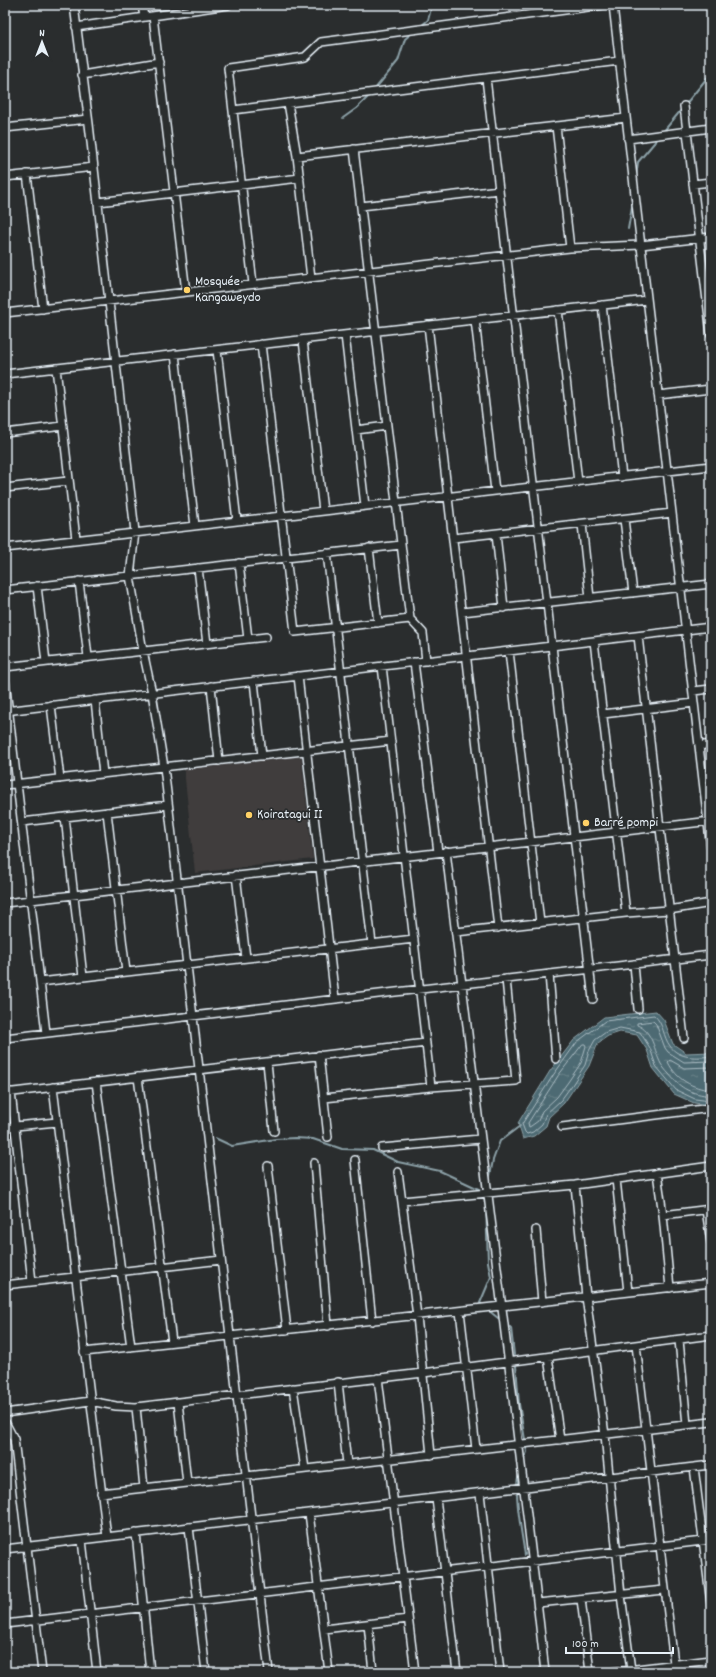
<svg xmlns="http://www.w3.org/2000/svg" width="716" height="1677" viewBox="0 0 716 1677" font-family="Dekko,sans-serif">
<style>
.built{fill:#3f3c3c}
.water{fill:url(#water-ripples);stroke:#8ca1a8}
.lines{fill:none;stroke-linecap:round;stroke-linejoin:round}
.shore{stroke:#aabbc3;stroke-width:1}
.stream{stroke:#8ca1a8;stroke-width:2}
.minor-casing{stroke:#e8f1f8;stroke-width:10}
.minor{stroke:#2a2d2e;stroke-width:7}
.poi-dot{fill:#ffd166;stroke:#2a2d2e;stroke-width:1.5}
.labels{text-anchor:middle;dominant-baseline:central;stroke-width:3.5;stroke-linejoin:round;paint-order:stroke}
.poi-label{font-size:14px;fill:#e8f1f8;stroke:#2a2d2e;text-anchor:start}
</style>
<defs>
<pattern id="water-ripples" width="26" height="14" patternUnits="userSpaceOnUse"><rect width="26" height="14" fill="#4e6b73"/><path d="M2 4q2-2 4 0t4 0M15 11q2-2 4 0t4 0" fill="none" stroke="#688188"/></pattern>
</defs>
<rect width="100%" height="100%" fill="#2a2d2e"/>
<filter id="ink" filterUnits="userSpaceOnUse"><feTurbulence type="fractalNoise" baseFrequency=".025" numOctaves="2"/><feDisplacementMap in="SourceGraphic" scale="8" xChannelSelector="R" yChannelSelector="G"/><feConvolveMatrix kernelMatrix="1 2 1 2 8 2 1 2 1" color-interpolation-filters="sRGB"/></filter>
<g filter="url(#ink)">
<path class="built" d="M301 756 313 859 195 873 184 770Z"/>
<path class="water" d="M656 1011 664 1020 673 1044 686 1053 711 1052V1105L694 1103 674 1094 653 1068 647 1050 637 1035 620 1032 608 1036 598 1043 589 1066 564 1103 549 1117 546 1126 534 1136 523 1139 518 1123 550 1071 574 1040 604 1017Z"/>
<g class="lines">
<path class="shore" d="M583 1044H585L586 1046 581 1063 568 1082 557 1097 542 1111 538 1121 531 1126 529 1127 528 1123 558 1076Z
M711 1056C697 1058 679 1059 670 1046 663 1037 664 1024 654 1015L605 1021 577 1042 554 1074 522 1124 525 1132 527 1134 533 1132 542 1124 546 1114 561 1100 572 1085 585 1065 589 1051 595 1040 606 1032 620 1028 640 1032 650 1048 656 1066 676 1090 695 1099 711 1101
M711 1061 684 1062 668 1052 665 1048 656 1024 653 1021 637 1023V1025C653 1031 654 1051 661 1064 663 1067 666 1071 669 1074 682 1090 690 1093 711 1096
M711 1067 684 1068 670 1060 668 1062C677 1080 692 1088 711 1090"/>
<path class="stream" d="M421 26 428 20 432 5
M375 89 398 61 405 39 412 33
M685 105 711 73
M343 118 357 108 369 96
M663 132 682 109
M636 177 638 162 659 137
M628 229 633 201
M215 1138 232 1146 276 1139 295 1138 313 1139 342 1149 373 1150 398 1162 440 1171 483 1191
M489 1181 493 1160 500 1141 520 1126
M483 1305 480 1303 491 1277 488 1262 486 1206
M488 1310 498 1318
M510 1327 511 1328 514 1355
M516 1366 519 1404 527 1452 523 1462
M519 1473C513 1492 522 1534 525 1555"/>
<defs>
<path id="minor" d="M74 5 89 124 135 532 130 576 143 651 152 693 164 767 269 1672
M142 5 144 17
M613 5 711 849
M153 16 186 292
M76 27 228 5
M82 75 159 62
M486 78 593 999
M288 103 297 156 311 278
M684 106 711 335
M233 110 619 61
M556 126 570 248
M5 128 88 119
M628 139 711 128
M354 149 410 619 423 633 426 661
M297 156 626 118
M27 174 43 309
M5 177 94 167
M693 184 711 182
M98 202 300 178
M361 206 499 190
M253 284 228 68 305 57 321 42 603 5
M602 305 622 477
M558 310 578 482
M5 313 570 248 641 245 711 237
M475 320 495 491
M428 325 498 928
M345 335 365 506
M303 340 323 511
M261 344 295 632 410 619
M217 350 237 521
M175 354 195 526
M56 368 76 539
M5 374 647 300
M658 395 711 389
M356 430 387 426
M5 433 63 426
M5 488 68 481
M624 519 633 593
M582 524 590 598
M496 534 504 608
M453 538 672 513
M5 548 711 466
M369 548 378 623
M327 553 372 944
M239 563 248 639
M198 568 207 644
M79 581 88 657
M37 586 46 662
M5 590 401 545
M462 612 711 584
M638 636 684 1038
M594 641 626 913
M509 651 540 923
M414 662 438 852
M382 666 431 1087
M5 667 266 637
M298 676 335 999
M5 680 46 1033
M254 681 262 756
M211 686 219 761
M693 691 711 689
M95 700 103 774
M51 705 60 779
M5 711 711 627
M603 714 694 703
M699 746 711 744
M5 785 391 741
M107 812 126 972
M65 817 83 977
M22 822 168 805
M446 851C478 1125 515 1398 545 1672
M236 875 246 958
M5 903 711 821
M456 932 626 913 669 910 711 903
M634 964 638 1009
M549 974 556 1059
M40 982 414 939
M5 1038 711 955
M319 1055 328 1137
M267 1062 274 1131
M138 1077 172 1342
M96 1082 131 1347
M53 1087 107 1537
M11 1092 32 1282
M5 1093 426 1043
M324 1098 431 1087 516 1081 506 979
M5 1127 57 1122
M562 1127 711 1108
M382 1148 480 1139
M355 1160 372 1321
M314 1163 328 1326
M268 1166 287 1330
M398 1172 417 1316 431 1455
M657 1173 663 1215 670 1288
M616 1179 628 1292
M575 1185 586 1297 605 1435 621 1595 631 1670
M402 1201 575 1185 711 1166
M706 1210 711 1242
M663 1215 711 1209
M536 1230 542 1302
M5 1285 221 1260
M460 1311 476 1449
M679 1340 687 1425
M636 1345 675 1672
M84 1352 711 1283
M548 1357 560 1440
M378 1378 415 1672
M338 1382 347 1464
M293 1388 305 1469
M178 1402 187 1483
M136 1407 144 1488
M5 1413 90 1401 116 1406 136 1407 423 1373 711 1335
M5 1422 14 1439 42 1672
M694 1467 711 1604
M101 1493 711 1422
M480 1493 500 1672
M436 1498 457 1672
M309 1513 329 1672
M189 1527 206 1672
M136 1533 150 1672
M82 1540 97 1672
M5 1549 711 1465
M581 1599 590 1672
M538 1603 664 1590
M5 1624 711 1540
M368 1624 373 1672
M324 1629 408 1619
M611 1672 711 1660"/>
</defs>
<use href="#minor" class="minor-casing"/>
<use href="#minor" class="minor"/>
</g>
</g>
<g class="poi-dot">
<circle cx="187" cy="290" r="4"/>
<circle cx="249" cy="815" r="4"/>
<circle cx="586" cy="823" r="4"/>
</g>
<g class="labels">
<g class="poi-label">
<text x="195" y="282">Mosquée<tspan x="195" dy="16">Kangaweydo</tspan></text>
<text x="257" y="815">Koiratagui II</text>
<text x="594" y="823">Barré pompi</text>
</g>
</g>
<rect width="716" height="1677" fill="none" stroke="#2a2d2e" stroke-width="20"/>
<rect x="10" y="10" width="696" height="1657" fill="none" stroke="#e8f1f8" stroke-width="1.5" filter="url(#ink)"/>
<g transform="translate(42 42)" stroke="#2a2d2e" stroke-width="3" paint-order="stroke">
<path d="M0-3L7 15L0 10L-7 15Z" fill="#e8f1f8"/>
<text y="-6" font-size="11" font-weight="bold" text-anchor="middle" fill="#e8f1f8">N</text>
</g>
<path d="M566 1647v6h107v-6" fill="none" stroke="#e8f1f8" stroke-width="2"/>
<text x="572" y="1647" font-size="12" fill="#e8f1f8" stroke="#2a2d2e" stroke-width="3" paint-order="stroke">100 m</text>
</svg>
